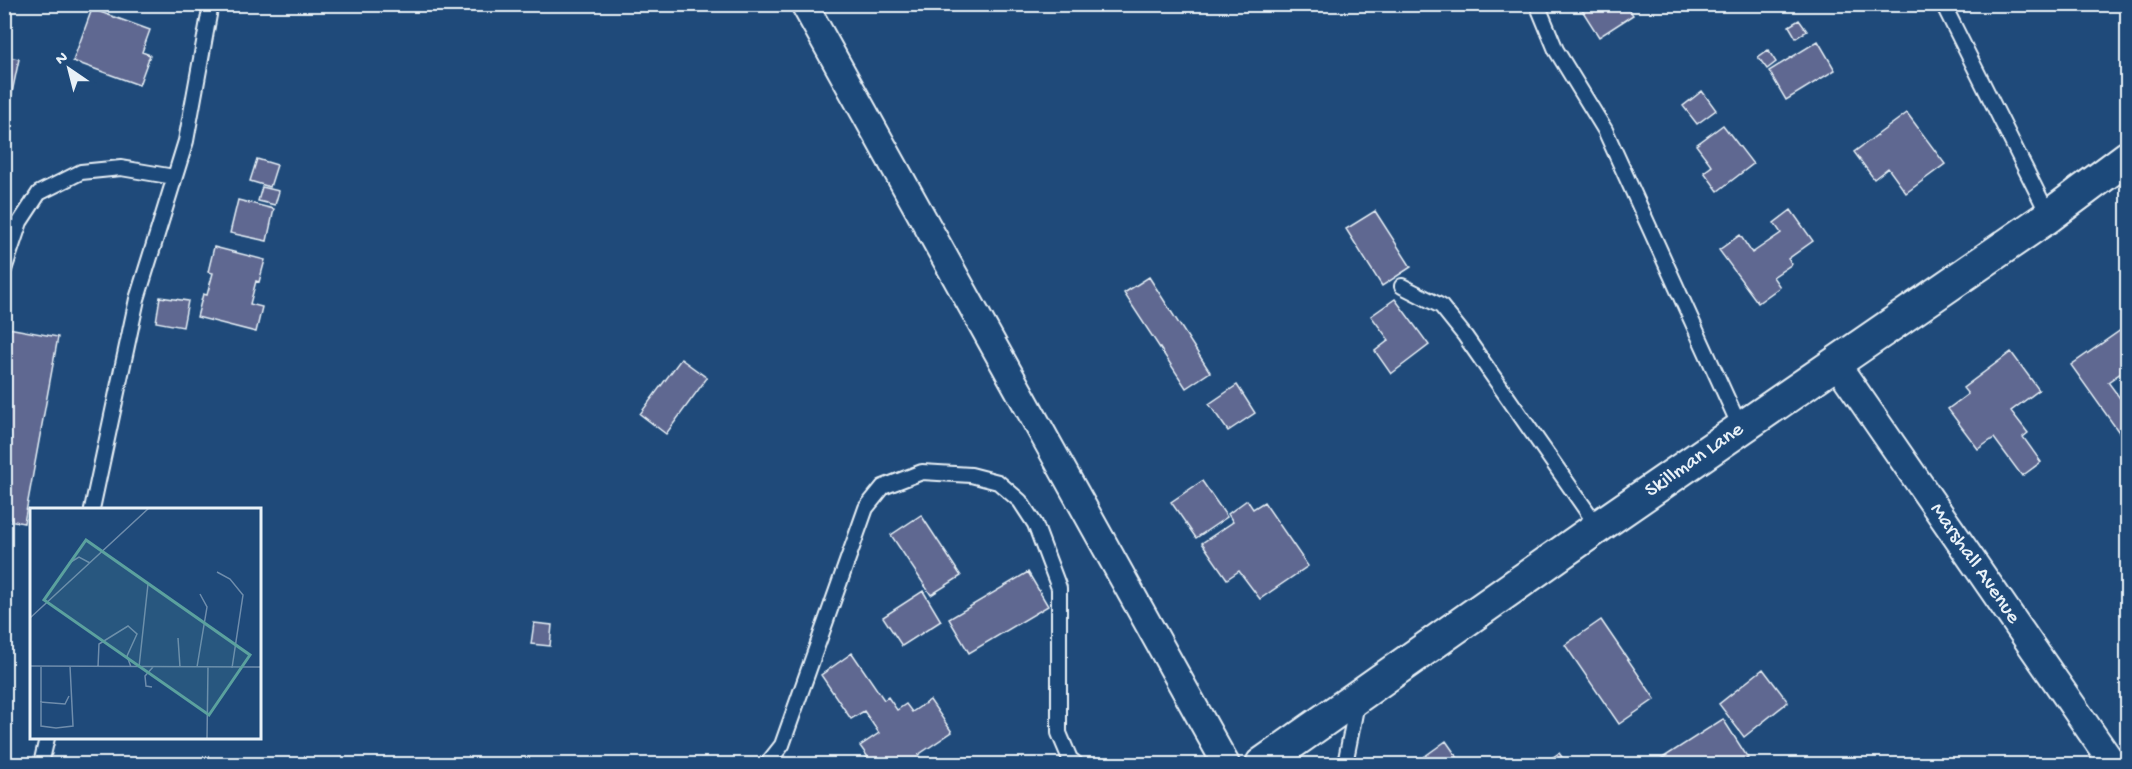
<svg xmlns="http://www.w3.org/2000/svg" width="2132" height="769" viewBox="0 0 2132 769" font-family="'Gochi Hand',sans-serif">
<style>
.building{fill:#5e6891;stroke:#e8f1f8;stroke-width:1.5}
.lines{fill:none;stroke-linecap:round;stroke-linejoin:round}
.service-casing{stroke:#e8f1f8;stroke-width:18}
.minor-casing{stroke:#e8f1f8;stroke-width:30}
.tertiary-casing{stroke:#e8f1f8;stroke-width:36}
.service{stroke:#1f4a7a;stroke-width:14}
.minor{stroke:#1f4a7a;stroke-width:26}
.tertiary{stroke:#1f4a7a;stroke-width:32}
.labels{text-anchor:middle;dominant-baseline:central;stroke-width:6;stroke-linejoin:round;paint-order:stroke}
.street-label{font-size:21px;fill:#e8f1f8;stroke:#1f4a7a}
.inset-road{fill:none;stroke:#6f8dac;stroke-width:1.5}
.view{fill:#5ba19e;fill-opacity:0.15;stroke:#5ba19e;stroke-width:3}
.inset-edge{fill:none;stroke:#e8f1f8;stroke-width:3}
</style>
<rect width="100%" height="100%" fill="#1f4a7a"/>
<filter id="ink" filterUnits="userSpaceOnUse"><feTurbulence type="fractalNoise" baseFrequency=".0167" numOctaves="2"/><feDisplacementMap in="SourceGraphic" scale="12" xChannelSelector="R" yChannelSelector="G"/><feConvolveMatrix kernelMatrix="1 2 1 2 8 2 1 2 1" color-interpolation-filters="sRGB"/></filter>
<g filter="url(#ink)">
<path class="building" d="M1584 4H1626L1633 15 1599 37 1580 7Z
M92 9 150 30 142 52 150 55 139 85 73 61Z
M1799 20 1807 31 1796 38 1789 26Z
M1818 41 1835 70 1786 100 1769 71Z
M1768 50 1776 62 1767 69 1758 57Z
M4 56 19 59 5 126H4Z
M1702 91 1716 110 1697 124 1683 106Z
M1907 113 1945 164 1906 193 1888 168 1874 179 1854 152Z
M1723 125 1753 164 1718 191 1704 172 1712 166 1696 145Z
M257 159 277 165 270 187 250 181Z
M262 187 279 191 275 205 258 201Z
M238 200 274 209 267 241 230 233Z
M1791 210 1813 241 1788 259 1792 264 1773 277 1780 287 1758 303 1719 250 1740 235 1752 253 1781 233 1774 223Z
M1375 211 1411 267 1382 286 1346 229Z
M214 247 265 260 259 282 256 281 250 304 262 307 256 332 197 317 203 294 207 295 213 273 208 272Z
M1149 277 1210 372 1186 388 1124 293Z
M160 297 188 301 183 327 156 322Z
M1395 299 1429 345 1391 374 1375 351 1389 340 1371 316Z
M2128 325V368L2108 382 2128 409V445L2071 365Z
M8 328 58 337 24 523 4 519V349Z
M2011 352 2039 390 2011 411 2028 433 2023 437 2041 462 2022 476 1994 438 1978 449 1948 409 1968 394 1963 388Z
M681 359 707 378 666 434 640 414Z
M1237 385 1255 413 1228 431 1209 404Z
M1202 481 1227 517 1196 538 1171 502Z
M1247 500 1253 509 1264 502 1308 566 1260 599 1239 571 1227 579 1202 543 1233 522 1228 514Z
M921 515 961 576 931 595 891 535Z
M1028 572 1048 606 969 653 949 619Z
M923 591 941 621 902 646 883 617Z
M1601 620 1655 699 1619 724 1565 645Z
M534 623 552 625 550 646 531 644Z
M852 653 884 700 888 697 897 710 906 704 912 712 930 700 952 732 918 755 924 764H857L868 757 860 746 879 733 864 711 851 719 821 675Z
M1763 669 1788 702 1744 737 1719 704Z
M1723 719 1748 758 1738 764H1653Z
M1446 741 1462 764H1414Z
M1559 753 1567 764H1543Z"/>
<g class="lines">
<defs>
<path id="service" d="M1537 4 1556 50 1605 130 1741 429
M1943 4 2049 216
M4 270 20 222 39 193 81 172 121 168 174 177
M1402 286 1441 306 1465 336 1598 527
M92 509 137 299 186 141 211 4
M41 764 47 738
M767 764 782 745 866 508 883 487 922 472 971 475 998 482 1020 501 1035 524 1059 588V733L1070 759 1076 764
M1345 764 1357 703"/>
<path id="minor" d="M804 4 1226 764
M1836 363 2113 764"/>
<path id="tertiary" d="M1262 764 1598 527 2049 216 2128 157"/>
</defs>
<use href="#service" class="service-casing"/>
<use href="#minor" class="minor-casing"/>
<use href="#tertiary" class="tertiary-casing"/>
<use href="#service" class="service"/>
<use href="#minor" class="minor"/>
<use href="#tertiary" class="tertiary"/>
</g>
</g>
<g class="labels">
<g class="street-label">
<text transform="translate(1695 461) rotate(-35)">Skillman Lane</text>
<text transform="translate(1974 564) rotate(55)">Marshall Avenue</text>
</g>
</g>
<g transform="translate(30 508)">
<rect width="231" height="231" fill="#1f4a7a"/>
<path class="inset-road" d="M39 55 49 49 60 55M187 64 200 71 213 87 202 160M0 110 119 0M148 130 150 159M0 158 231 159M11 158V218L26 220 43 218 40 158M68 159 69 136 98 118 107 126 97 148 101 159M109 159 118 76M167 159 177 99 170 86M122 179 116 178 115 168 123 159M10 194 35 196 39 188M177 231 178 159"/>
<path class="view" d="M56 32 220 147 179 207 14 92Z"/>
<rect width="231" height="231" class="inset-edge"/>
</g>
<rect width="2132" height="769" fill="none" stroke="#1f4a7a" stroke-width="24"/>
<rect x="12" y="12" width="2108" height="745" fill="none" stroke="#e8f1f8" stroke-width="2" filter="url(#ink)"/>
<g transform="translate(69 69) rotate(325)" stroke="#1f4a7a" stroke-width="4.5" paint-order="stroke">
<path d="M0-4.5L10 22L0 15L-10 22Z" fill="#e8f1f8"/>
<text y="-9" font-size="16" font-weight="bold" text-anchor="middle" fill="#e8f1f8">N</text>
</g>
</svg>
